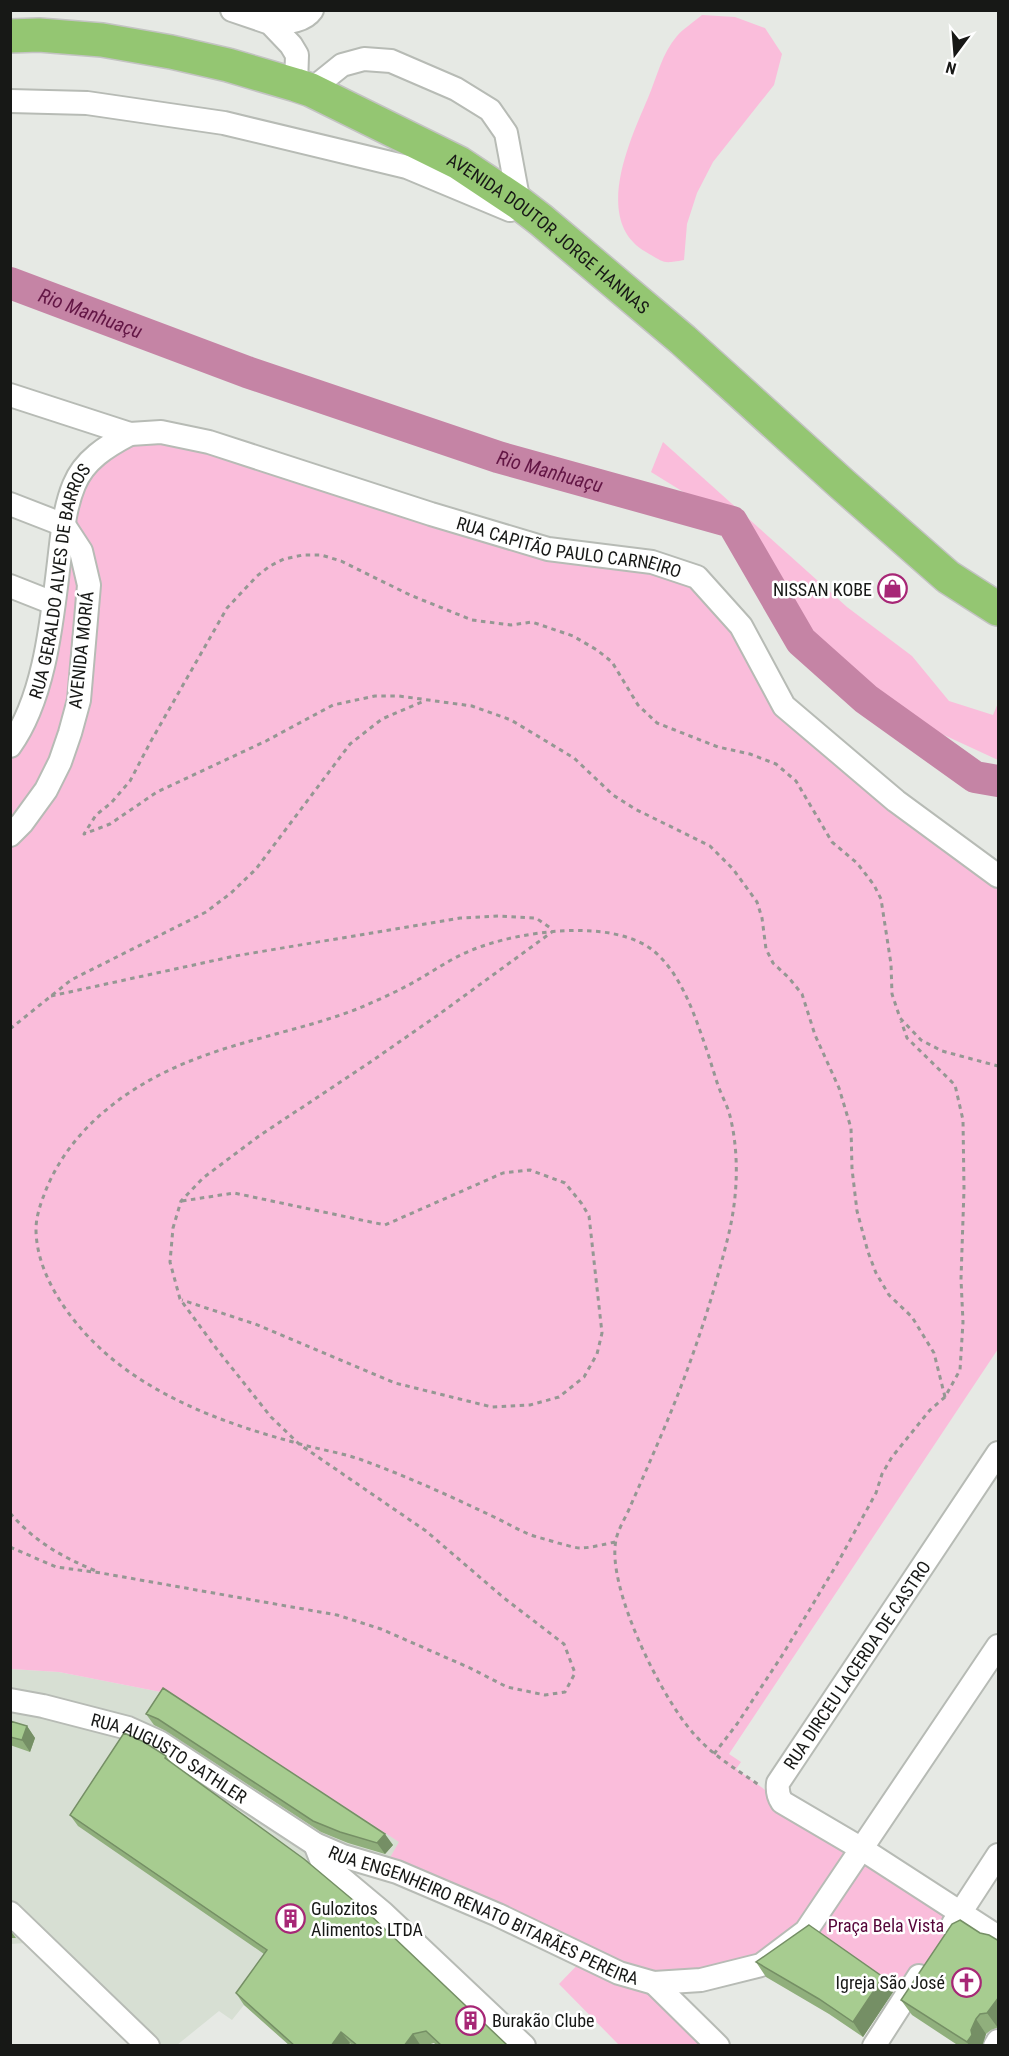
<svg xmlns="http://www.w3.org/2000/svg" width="1009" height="2056" viewBox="0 0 1009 2056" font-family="'Roboto Condensed',sans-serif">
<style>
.built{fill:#d7dfd3}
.green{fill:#fabddb}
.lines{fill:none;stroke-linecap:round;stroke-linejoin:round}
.river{stroke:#c584a5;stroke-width:32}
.minor-casing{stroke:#b7bbb5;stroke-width:26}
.highway-casing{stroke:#c3c3c2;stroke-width:36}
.path{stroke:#959793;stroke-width:3;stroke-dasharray:4.5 4.5;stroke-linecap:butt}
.minor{stroke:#fff;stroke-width:22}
.highway{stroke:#94c672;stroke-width:33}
.wall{fill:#90af7c}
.shaded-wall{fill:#758f65}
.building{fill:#a7cc90;stroke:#758f65;stroke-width:1.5}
.labels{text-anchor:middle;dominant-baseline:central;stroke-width:5;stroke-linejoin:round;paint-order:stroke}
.street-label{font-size:18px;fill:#171816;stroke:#fff}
.poi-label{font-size:18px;fill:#171816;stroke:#fff;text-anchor:end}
.park-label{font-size:18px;fill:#540438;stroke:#fff}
.water-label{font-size:20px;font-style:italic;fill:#631645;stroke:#fff}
</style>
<rect width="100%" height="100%" fill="#e6e9e4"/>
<path class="built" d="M10 1669 59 1672 171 1694 400 1842 384 1868 343 1856 393 2045 352 2046 350 2044 348 2046 290 2045 244 2005 232 2020 219 2011 177 2045H148L40 1942 11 1944Z"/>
<path class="green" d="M702 15 735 17 765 28 782 54 774 85 713 162 697 193 687 224 684 260C662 264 665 263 646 252 592 221 630 140 648 98 657 77 662 53 677 36 684 28 694 22 702 15Z
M161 432 431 514 697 577 784 706 998 876V1349L729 1754 741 1762 736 1769 782 1802 960 1912 904 1999 874 1977 761 1965 654 1983 718 2045H619L559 1984 585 1957 384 1868 399 1842 171 1694 59 1672 11 1669V746L58 571 93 456Z
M663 442 847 607 912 656 949 701 993 715 998 703V760L866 699 801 641 732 522 651 472Z"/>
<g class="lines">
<path class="river" id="s1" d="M10 283 247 372 498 457 732 522 801 641 866 699 975 777 998 781"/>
<defs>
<g id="minor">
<path d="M232 10 270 23 291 45 297 55 296 85"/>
<path d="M270 23C284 22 303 23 312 10"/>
<path d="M311 90 342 65 364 59 391 61 456 89 490 110 506 133 519 203"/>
<path d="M10 101 87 103 224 123 407 167 510 210"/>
<path id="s2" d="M10 395 130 434 161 432 209 442 431 514 548 549 652 562 697 577 741 626 784 706 896 801 998 876"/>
<path d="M10 504 64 525 81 551 89 585 79 700 70 733 60 762 46 790 22 823 10 835"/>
<path d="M10 586 53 603"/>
<path id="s3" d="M10 746C45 698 52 619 59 562 62 537 64 509 74 485 84 460 107 446 130 434"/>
<path d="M998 1453 778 1783C777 1791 778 1796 782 1802L862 1849 998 1937"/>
<path id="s4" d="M10 1700 43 1706 128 1728 159 1742 315 1844 343 1856 397 1872 498 1915 619 1973 654 1983 701 1980 761 1965 806 1931 998 1646"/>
<path d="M315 1844 322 1862 383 1913 524 2046"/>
<path d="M10 1913 148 2046"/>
<path d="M953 1924 998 1855"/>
<path d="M654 1983 718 2046"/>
<path d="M874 2046 919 1976"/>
<path d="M995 2046 998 2041"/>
</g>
<g id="highway">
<path id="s5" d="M10 36 39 35 102 40 171 52 228 65 296 85 311 90 459 163 519 203 541 220 683 340 842 484 948 577 998 609"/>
</g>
</defs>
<use href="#minor" class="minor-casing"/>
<use href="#highway" class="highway-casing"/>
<path class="path" d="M51 996 235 956 460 918 499 916 536 918 552 929
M10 1029 71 980 206 912 231 893 256 869 350 744 382 719 424 701
M182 1201 234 1193 385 1225 503 1173 530 1170 565 1183 582 1204 589 1216 602 1333 597 1354 584 1377 559 1397 530 1405 492 1407 395 1383 255 1324 182 1300
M945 1397 934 1353 912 1317 889 1295 876 1273 868 1252 857 1211 852 1169 851 1128 839 1088 815 1035 802 994 789 978 773 963 766 949 762 918 757 902 733 869 710 846 635 809 613 795 574 758 511 720 472 706 399 696H375L333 705 266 741 157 792 110 824 84 834 96 815 111 803 130 781 151 741 227 608 257 576 270 566 284 559 303 555H321L341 561 410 595 472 620 511 625 532 622 573 636 597 650 612 662 638 705 657 723 718 747 750 754 776 764 796 781 832 842 857 863 874 885 881 899 891 964 892 994 900 1018 921 1040 942 1051 998 1066
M10 1513C35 1542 62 1557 96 1571
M615 1542C605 1544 591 1548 580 1548 575 1548 563 1544 558 1543 546 1539 534 1537 524 1532 513 1527 503 1521 492 1516 450 1496 406 1476 362 1460 340 1452 315 1449 293 1442 215 1421 131 1389 78 1325 56 1299 36 1264 36 1229 36 1218 40 1205 44 1195 69 1127 133 1082 198 1058 250 1038 305 1029 357 1009 378 1000 401 990 421 978 438 968 454 957 472 950 518 931 614 917 655 952 681 975 694 1013 705 1045 709 1056 712 1067 716 1079 719 1090 725 1101 729 1112 740 1153 738 1199 727 1241 711 1305 689 1370 663 1431 652 1457 641 1482 630 1507 626 1517 618 1529 616 1540 606 1587 662 1699 694 1734 712 1755 736 1769 759 1785
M10 1547 56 1567 101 1573 337 1615 381 1629 470 1668 507 1687 545 1695 565 1692 575 1673 564 1644 504 1598 426 1531 299 1444 271 1417 216 1348 180 1299 170 1262 173 1228 181 1201 203 1178 259 1136 369 1063 438 1015 552 932
M714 1754 737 1724 783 1654 837 1564 876 1493 882 1474 892 1457 930 1410 945 1397 960 1370 963 1322 961 1279 964 1189 963 1120 955 1085 907 1038 901 1021"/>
<use href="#minor" class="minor"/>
<use href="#highway" class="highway"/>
</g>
<path class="wall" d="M163 1688 393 1845 385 1854 348 1843 321 1832 166 1731 154 1725 146 1714Z
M10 1721 27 1726 35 1738 30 1752 10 1745Z
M166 1756 169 1760 509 2046H437L434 2043 424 2046H352L350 2043 348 2046H290L244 2005 236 1993 264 1954 78 1826 70 1815Z
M10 1930 16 1938H10Z
M999 1941V2027L991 2030 986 2034 982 2046H959L912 2015 901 2000Z
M756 1962 893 1992 863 2037 829 2014 766 1977Z"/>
<path class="shaded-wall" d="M27 1726 35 1738 30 1752 22 1740Z
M385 1834 393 1845 385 1854 377 1843Z
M883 1977 893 1992 863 2037 853 2022Z
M999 1997V2027L998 2028 987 2013Z
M976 2019 986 2034 982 2046H969L967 2042Z
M341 2032 350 2043 348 2046H331Z
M413 2034 421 2046H404Z"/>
<path class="building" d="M163 1688 385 1834 377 1843 340 1832 313 1821 158 1719 146 1714Z
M10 1721 27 1726 22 1740 10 1737Z
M124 1733 144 1742 166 1756 165 1758 304 1859 366 1911 506 2044 509 2046H442L426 2031 413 2034 404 2046H358L341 2032 331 2046H295L236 1993 267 1950 70 1815Z
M960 1920 980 1933 989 1935 999 1941V1997L987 2013 980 2014 976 2019 971 2030 972 2035 967 2042 901 2000 952 1924Z
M809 1925 883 1977 853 2022 819 1999 756 1962Z"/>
<defs>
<symbol id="shop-ring" viewBox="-11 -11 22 22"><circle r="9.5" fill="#fff" stroke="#a72776" stroke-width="1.5"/><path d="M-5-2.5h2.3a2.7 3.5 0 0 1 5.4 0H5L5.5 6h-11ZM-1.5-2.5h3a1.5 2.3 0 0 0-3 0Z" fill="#a72776"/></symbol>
<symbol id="building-ring" viewBox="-11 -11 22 22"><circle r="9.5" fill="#fff" stroke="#a72776" stroke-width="1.5"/><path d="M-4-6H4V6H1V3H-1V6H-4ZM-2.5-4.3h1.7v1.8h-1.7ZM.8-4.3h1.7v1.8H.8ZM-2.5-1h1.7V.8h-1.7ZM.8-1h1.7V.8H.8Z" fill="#a72776"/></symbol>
<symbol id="church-ring" viewBox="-11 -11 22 22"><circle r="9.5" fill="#fff" stroke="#a72776" stroke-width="1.5"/><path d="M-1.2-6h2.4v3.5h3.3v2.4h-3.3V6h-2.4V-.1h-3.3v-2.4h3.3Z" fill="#a72776"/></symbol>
</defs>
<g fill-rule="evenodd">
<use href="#shop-ring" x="876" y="572" width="33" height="33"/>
<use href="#building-ring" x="274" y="1902" width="33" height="33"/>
<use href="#church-ring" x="950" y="1966" width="33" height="33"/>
<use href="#building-ring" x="454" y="2004" width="33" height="33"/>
</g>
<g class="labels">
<g class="street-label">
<text stroke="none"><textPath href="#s5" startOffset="586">AVENIDA DOUTOR JORGE HANNAS</textPath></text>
<text stroke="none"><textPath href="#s2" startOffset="582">RUA CAPITÃO PAULO CARNEIRO</textPath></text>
<text stroke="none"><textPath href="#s3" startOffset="174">RUA GERALDO ALVES DE BARROS</textPath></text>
<text transform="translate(81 650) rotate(-84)">AVENIDA MORIÁ</text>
<text transform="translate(857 1665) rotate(-56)">RUA DIRCEU LACERDA DE CASTRO</text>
<text stroke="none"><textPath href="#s4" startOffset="171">RUA AUGUSTO SATHLER</textPath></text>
<text stroke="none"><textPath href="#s4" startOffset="525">RUA ENGENHEIRO RENATO BITARÃES PEREIRA</textPath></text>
</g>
<g class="poi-label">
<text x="872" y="589">NISSAN KOBE</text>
<text x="311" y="1908" text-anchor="start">Gulozitos<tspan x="311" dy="21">Alimentos LTDA</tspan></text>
<text x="945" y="1982">Igreja São José</text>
<text x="492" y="2020" text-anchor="start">Burakão Clube</text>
</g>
<g class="park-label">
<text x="886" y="1925">Praça Bela Vista</text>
</g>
<g class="water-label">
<text stroke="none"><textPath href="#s1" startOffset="86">Rio Manhuaçu</textPath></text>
<text stroke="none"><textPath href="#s1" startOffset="572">Rio Manhuaçu</textPath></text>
</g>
</g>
<rect width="1009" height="2056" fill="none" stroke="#171816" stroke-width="24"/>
<g transform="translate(955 54) rotate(196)" stroke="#ffffff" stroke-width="4.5" paint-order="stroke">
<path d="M0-4.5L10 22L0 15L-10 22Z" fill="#171816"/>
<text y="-9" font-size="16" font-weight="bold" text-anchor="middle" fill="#171816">N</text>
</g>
</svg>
